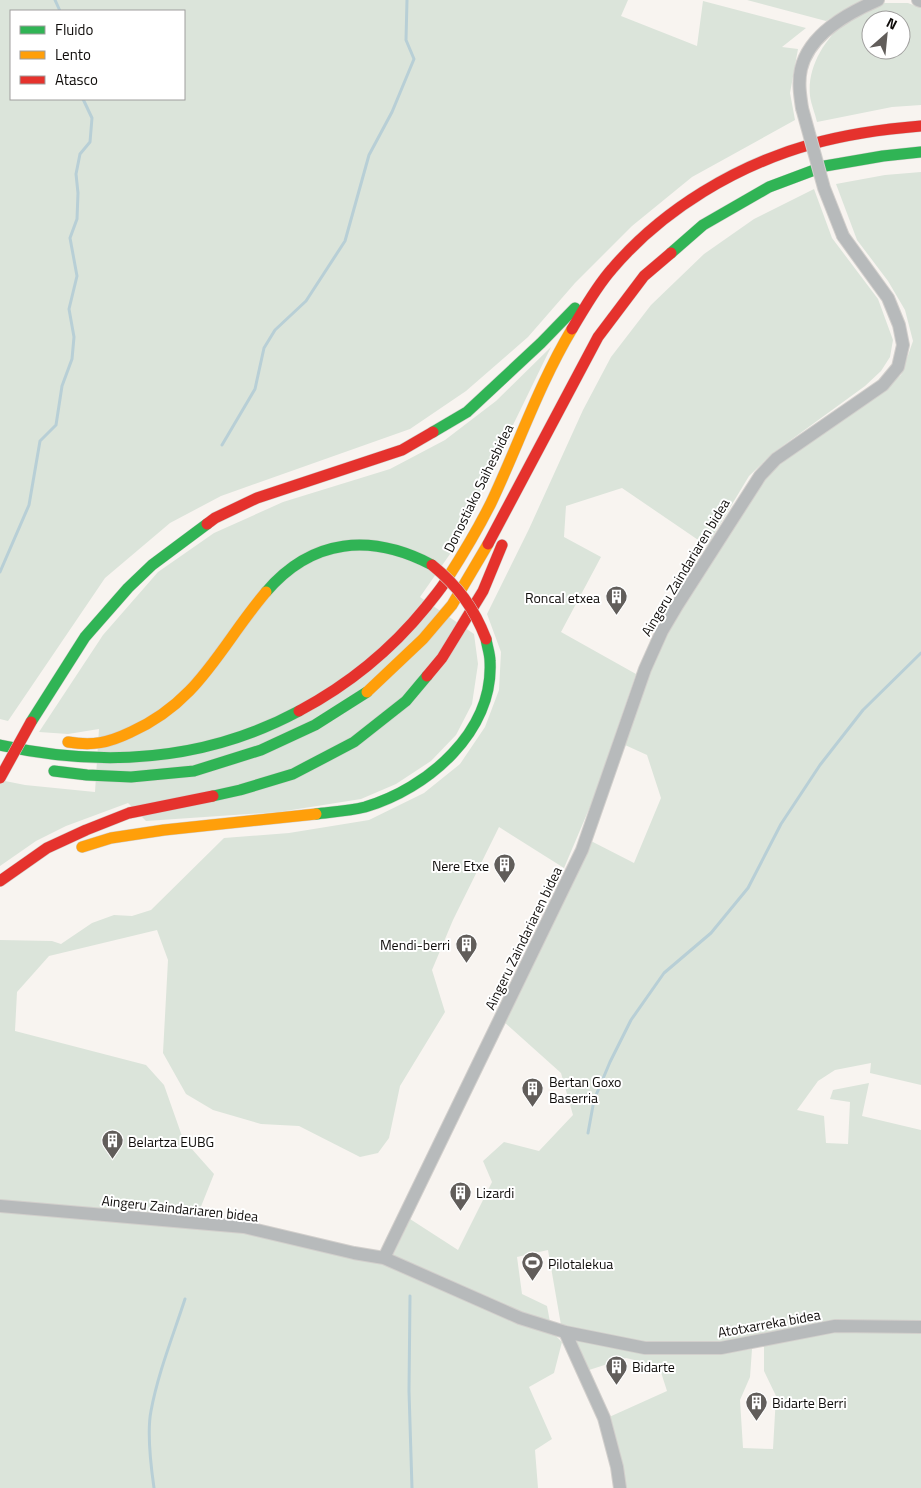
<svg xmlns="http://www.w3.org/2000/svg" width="921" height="1488" viewBox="0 0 921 1488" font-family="'Titillium Web',sans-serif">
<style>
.green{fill:#dbe4da;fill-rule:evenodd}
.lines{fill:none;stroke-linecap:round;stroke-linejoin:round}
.stream{stroke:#b8cfd6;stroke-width:3}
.street-casing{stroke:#d2cfcc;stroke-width:14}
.fast-casing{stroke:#d2cfcc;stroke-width:12}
.slow-casing{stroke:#d2cfcc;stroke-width:12}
.jam-casing{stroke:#d2cfcc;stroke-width:12}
.street{stroke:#b7babb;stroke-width:12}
.fast{stroke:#30b455;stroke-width:11}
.slow{stroke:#ff9f0a;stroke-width:11}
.jam{stroke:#e5322d;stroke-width:11}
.street-bridge-casing{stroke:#d2cfcc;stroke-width:14;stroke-linecap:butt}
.jam-bridge-casing{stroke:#d2cfcc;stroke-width:12;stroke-linecap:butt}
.street-bridge{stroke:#b7babb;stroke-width:12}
.jam-bridge{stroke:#e5322d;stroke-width:11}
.labels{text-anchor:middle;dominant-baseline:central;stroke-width:4;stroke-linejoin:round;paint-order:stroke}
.street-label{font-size:14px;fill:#0f0c0a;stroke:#fff}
.poi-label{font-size:14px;fill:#0f0c0a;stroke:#fff;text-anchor:start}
</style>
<rect width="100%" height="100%" fill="#f8f4f0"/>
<path class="green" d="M0 0H628L621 16 697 46 703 1 806 28 782 47 798 49 790 93 795 120 692 177 632 226 575 283 528 337 466 391 410 429 221 496 170 523 105 578 8 721 0 719ZM11 11H184V99H11Z
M747 0H862L826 21Z
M884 3H908L921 8V105L892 107 817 122C815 113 811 104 810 96 807 68 824 39 846 22 857 14 871 8 884 3ZM871 20H901V50H871Z
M921 172V1085L870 1073 871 1063 835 1070 818 1081 797 1110 824 1116 826 1143 848 1144 850 1102 830 1099 833 1090 869 1083 862 1116 921 1130V1325H828L720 1345 649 1344 561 1325 548 1250 517 1257 522 1294 547 1306 550 1322 513 1309 393 1255 410 1219 458 1250 492 1182 483 1161 504 1142 539 1151 573 1115 561 1073 504 1022 591 841 634 863 661 798 647 755 625 745 659 645 758 485 784 461 848 417 901 375 913 341 905 310 888 281 857 240 836 184 885 175Z
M814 189 832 238 878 299 893 340 890 357 881 371 865 386 773 453 749 476 707 546 622 488 566 506 564 537 601 557 561 632 636 674 592 802 564 868 499 827 453 920 432 970 445 1012 400 1086 389 1138 378 1153 360 1157 299 1126 261 1124 213 1110 186 1094 163 1053 168 960 157 930 49 956 17 992 15 1031 146 1065 164 1085 183 1139 214 1174 196 1219 0 1200V940L52 941 61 944 92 923 114 915 132 916 151 910 224 838 289 833 369 820 424 793 460 764 485 727 499 690 501 652 487 614 529 529 583 410 611 357 651 305 704 254 754 219Z
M551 347 450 554 420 597 474 634 478 664 472 704 456 735 431 761 396 784 361 799 279 812 146 821 128 803 66 826 36 841 0 866V780L25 785 95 792 99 729 68 734 39 732 103 635 158 572 214 533 283 502 390 469 445 440 496 401Z
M0 1212 144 1222 270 1236 384 1262 551 1331 562 1342 554 1373 529 1387 552 1439 535 1450 538 1488H0Z
M908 1331 921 1333V1488H624L607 1418 667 1391 659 1366 626 1358 586 1371 571 1337C596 1342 622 1350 647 1353 682 1357 718 1354 752 1349L750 1377 740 1400 743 1448 773 1449 776 1396 764 1371V1345L806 1335 838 1332Z"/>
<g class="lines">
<path class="stream" d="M55 0 60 11
M222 445 255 389 264 348 275 330 306 301 345 241 369 155 392 112 414 59 406 40 407 0
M0 572 29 505 40 441 56 425 62 386 72 359 74 337 69 309 77 276 70 238 77 219 78 193 76 174 80 154 90 142 92 118 83 99
M588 1133 594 1100 610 1062 631 1020 664 973 711 933 748 888 781 824 820 765 863 710 921 653
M410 1296 409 1391 412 1488
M154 1488C151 1467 147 1431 151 1411 158 1373 173 1336 185 1299"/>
<defs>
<path id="street" d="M918 0 921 1
M802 108C800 95 798 82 801 69 809 34 848 13 878 0
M0 1206 244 1227 354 1253 384 1258 520 1318 565 1332 645 1348H721L835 1326 921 1327
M384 1258 582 850 645 669 662 631 678 604 760 476 776 459 883 385 898 367 903 345 899 325 888 298 843 236
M565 1332 604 1418 617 1467 620 1488"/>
<path id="fast" d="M671 253 703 225 769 187 825 166 883 156 921 152
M433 432 467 412 541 343 575 308
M266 592C312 538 371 533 432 565
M31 722 85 637 128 588 152 565 207 524
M0 745C104 768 204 762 299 711
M54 771 87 775 131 777 194 771 261 750 315 725 367 692
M213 796 240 790 293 774 354 742 406 701 427 676
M316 814C332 812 349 811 365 807 427 789 494 732 490 661 490 654 487 646 486 639"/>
<path id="slow" d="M447 579C463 554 478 529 491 503 518 446 539 384 572 329
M367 692 423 639 452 605 488 544
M68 742C93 746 108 743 131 732 200 701 220 646 266 592
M82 847 111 838 164 830 316 814"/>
<path id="jam" d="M572 329C584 309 596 287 612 269 663 209 737 165 812 144 848 134 884 129 921 126
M207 524 215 518 257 498 402 450 433 432
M488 544 598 337 644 276 671 253
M427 676 442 658 483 591 502 545
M299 711C348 685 391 650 426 607 433 598 441 589 447 579
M0 881 47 848 86 830 129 813 213 796"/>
</defs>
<use href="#street" class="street-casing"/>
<use href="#fast" class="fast-casing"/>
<use href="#slow" class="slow-casing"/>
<use href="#jam" class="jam-casing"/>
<use href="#street" class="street"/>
<use href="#fast" class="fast"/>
<use href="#slow" class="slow"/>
<use href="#jam" class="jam"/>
<defs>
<path id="street-bridge" d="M802 108 824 188 843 236"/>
<path id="jam-bridge" d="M432 565C458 586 474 608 486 639
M0 778 31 722"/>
</defs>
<use href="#street-bridge" class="street-bridge-casing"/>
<use href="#jam-bridge" class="jam-bridge-casing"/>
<use href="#street-bridge" class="street-bridge"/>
<use href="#jam-bridge" class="jam-bridge"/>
</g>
<defs>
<symbol id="building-pin" viewBox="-11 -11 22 30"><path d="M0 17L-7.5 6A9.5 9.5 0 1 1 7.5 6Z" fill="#615d5a" stroke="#fff"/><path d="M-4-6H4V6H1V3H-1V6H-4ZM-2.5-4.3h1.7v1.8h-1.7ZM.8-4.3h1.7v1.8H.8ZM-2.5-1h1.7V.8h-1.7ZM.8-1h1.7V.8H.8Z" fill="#fff"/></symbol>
<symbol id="stadium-pin" viewBox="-11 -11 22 30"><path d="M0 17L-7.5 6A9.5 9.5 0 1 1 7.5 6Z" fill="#615d5a" stroke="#fff"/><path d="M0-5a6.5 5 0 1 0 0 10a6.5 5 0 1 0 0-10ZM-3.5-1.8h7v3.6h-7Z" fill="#fff"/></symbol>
</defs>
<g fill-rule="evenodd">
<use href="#building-pin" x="604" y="584" width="25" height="34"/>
<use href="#building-pin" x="492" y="852" width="25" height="34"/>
<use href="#building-pin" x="454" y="932" width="25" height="34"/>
<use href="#building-pin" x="520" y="1076" width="25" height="34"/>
<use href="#building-pin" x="100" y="1128" width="25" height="34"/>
<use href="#building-pin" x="448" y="1180" width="25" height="34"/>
<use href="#stadium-pin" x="520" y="1250" width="25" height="34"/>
<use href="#building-pin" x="604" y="1354" width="25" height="34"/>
<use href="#building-pin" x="744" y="1390" width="25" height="34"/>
</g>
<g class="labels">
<g class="street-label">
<text transform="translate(478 488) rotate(-64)">Donostiako Saihesbidea</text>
<text transform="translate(685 567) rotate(-59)">Aingeru Zaindariaren bidea</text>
<text transform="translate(523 938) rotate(-64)">Aingeru Zaindariaren bidea</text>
<text transform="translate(180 1208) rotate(6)">Aingeru Zaindariaren bidea</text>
<text transform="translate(769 1323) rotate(-10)">Atotxarreka bidea</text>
</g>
<g class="poi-label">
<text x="600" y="597" text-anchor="end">Roncal etxea</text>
<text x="489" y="865" text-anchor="end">Nere Etxe</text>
<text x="450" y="944" text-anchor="end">Mendi-berri</text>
<text x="549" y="1081">Bertan Goxo<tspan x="549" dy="16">Baserria</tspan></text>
<text x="128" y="1141">Belartza EUBG</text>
<text x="476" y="1192">Lizardi</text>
<text x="548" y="1263">Pilotalekua</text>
<text x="632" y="1366">Bidarte</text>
<text x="772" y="1402">Bidarte Berri</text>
</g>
</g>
<rect x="10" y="10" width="175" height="90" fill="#ffffff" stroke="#9f9e9d"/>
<rect x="20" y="26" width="25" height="8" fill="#30b455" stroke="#9f9e9d"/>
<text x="55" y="35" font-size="15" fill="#0f0c0a">Fluido</text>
<rect x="20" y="51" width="25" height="8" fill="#ff9f0a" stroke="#9f9e9d"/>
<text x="55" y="60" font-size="15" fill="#0f0c0a">Lento</text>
<rect x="20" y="76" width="25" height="8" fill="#e5322d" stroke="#9f9e9d"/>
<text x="55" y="85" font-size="15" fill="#0f0c0a">Atasco</text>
<g transform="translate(886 35) rotate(27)"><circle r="24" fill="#ffffff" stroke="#9f9e9d"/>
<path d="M0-4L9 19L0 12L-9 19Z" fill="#615d5a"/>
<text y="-8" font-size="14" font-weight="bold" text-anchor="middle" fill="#0f0c0a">N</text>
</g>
</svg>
